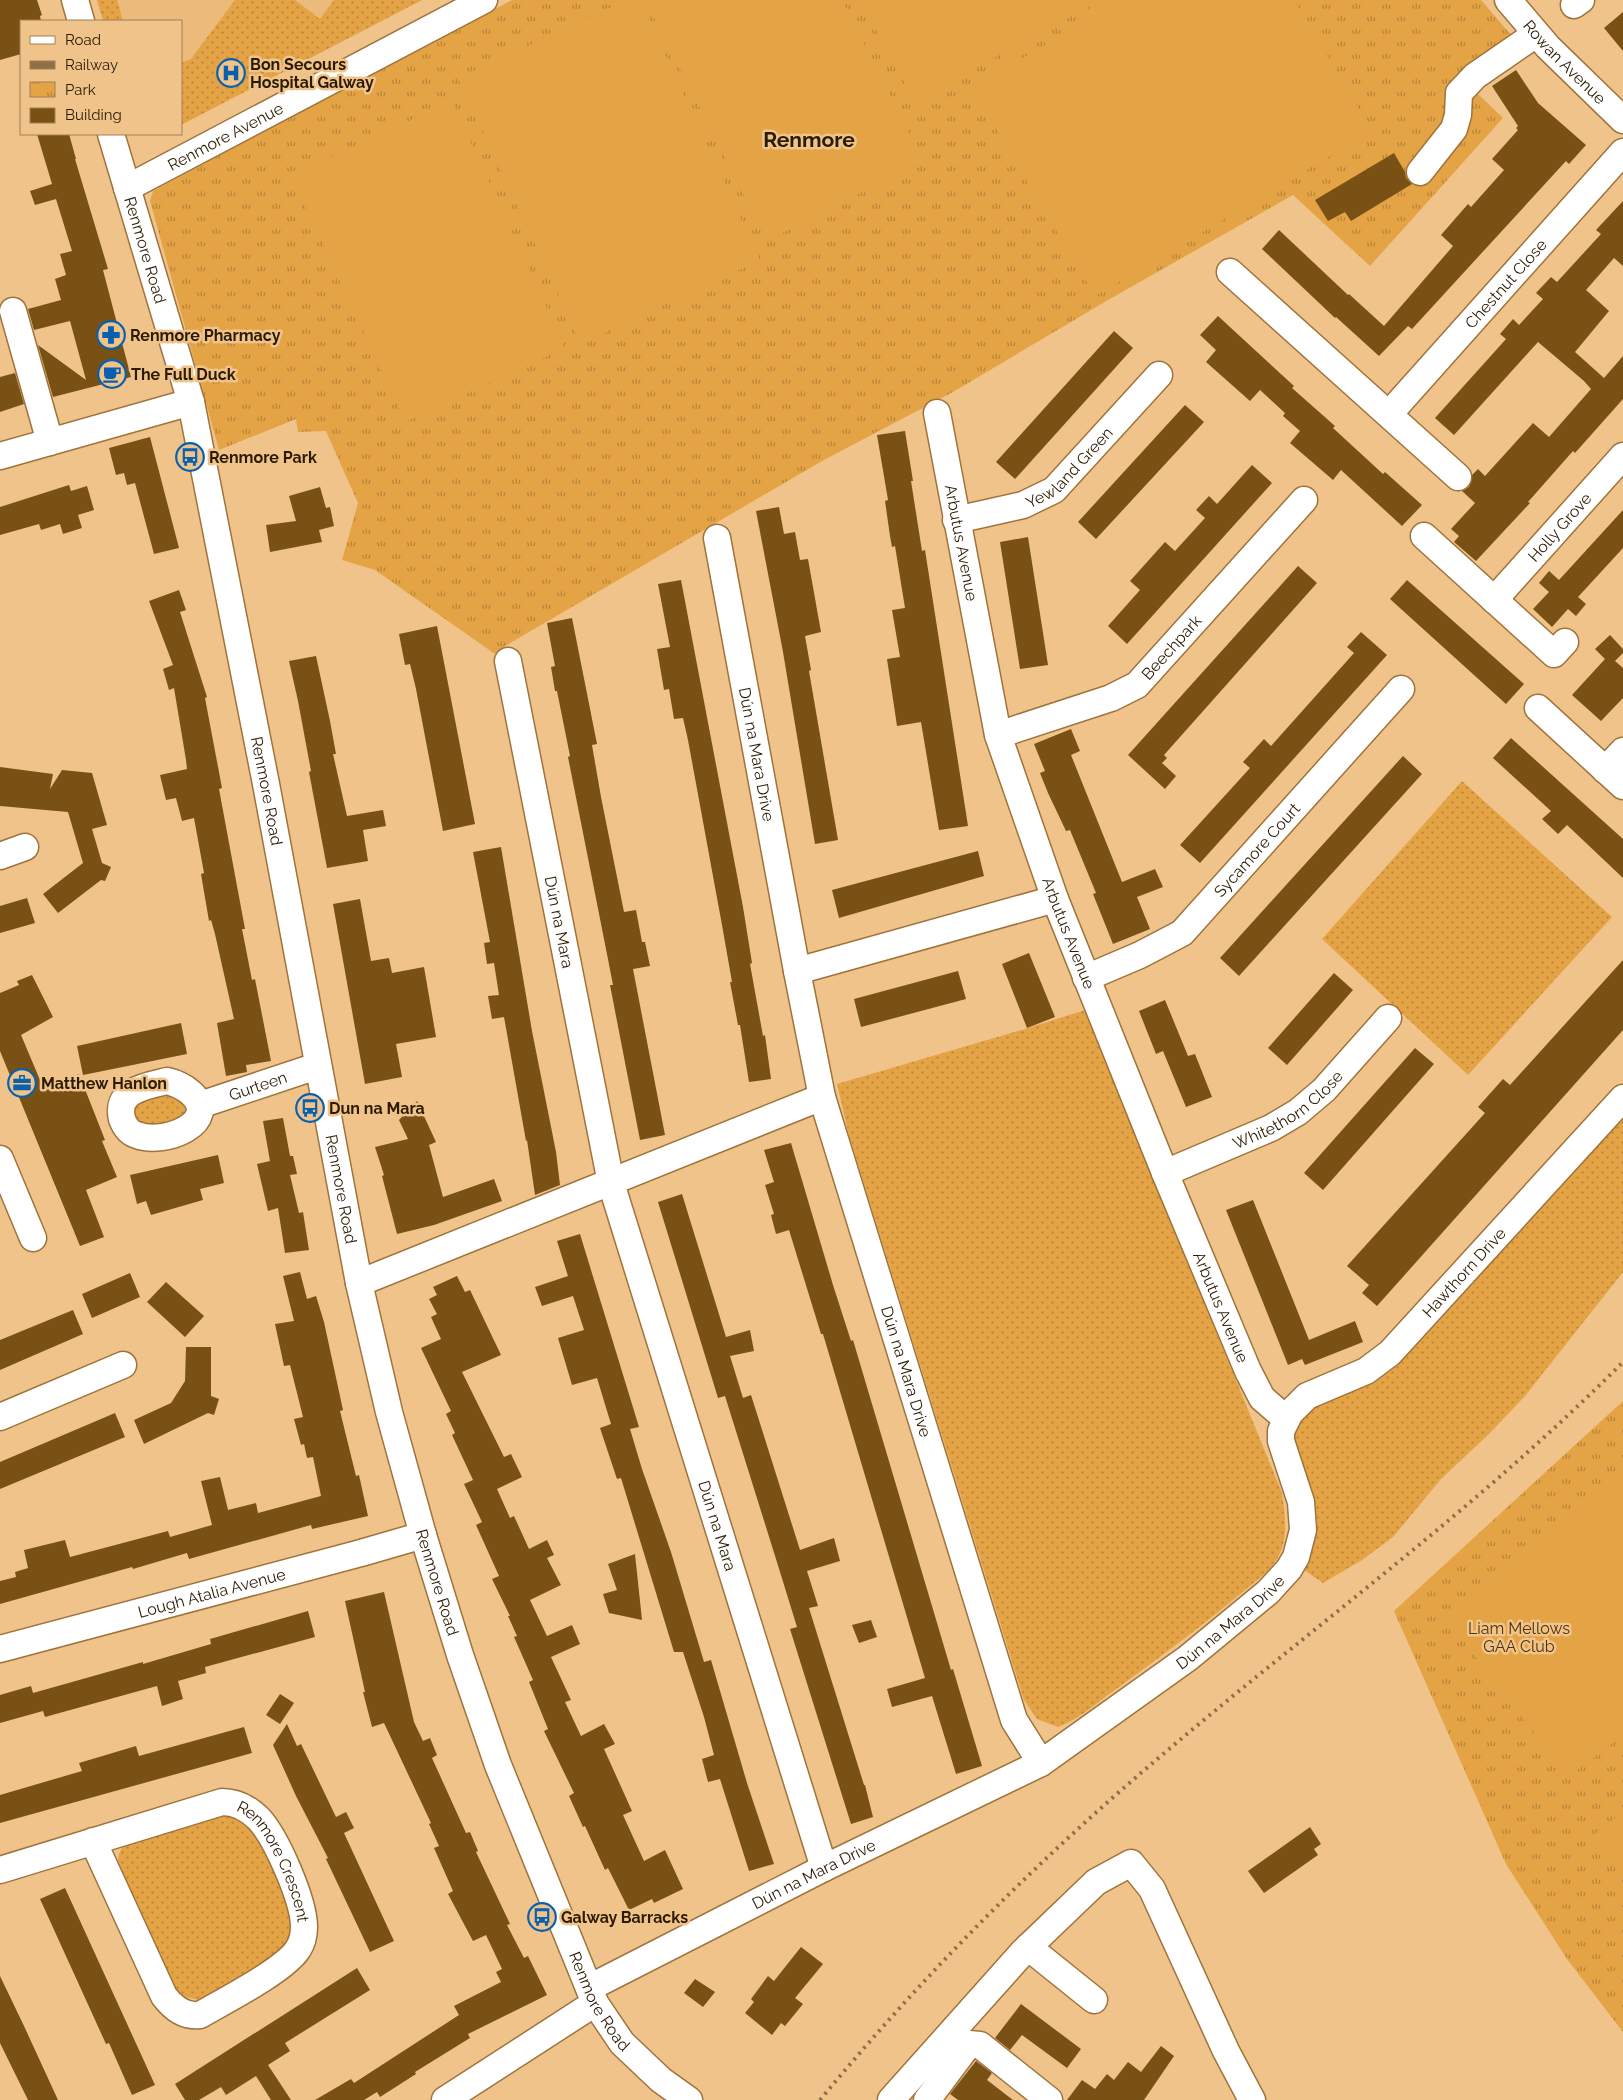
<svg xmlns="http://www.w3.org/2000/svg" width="1623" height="2100" viewBox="0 0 1623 2100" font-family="Raleway,sans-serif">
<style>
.built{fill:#ecba7a}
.grass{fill:url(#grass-dots)}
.park{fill:url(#park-tufts)}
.pitch{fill:#e4a345}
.building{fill:#795115}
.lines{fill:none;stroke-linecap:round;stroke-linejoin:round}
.minor-casing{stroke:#9e743c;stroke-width:29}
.minor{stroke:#fff;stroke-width:26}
.rail{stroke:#8e6f47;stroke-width:4;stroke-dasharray:2.5 5;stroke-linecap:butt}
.labels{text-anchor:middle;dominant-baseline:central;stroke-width:5;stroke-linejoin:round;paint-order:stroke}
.street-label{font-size:16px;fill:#2c1b04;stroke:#f0c38a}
.poi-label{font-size:16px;font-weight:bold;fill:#2c1b04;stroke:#f0c38a;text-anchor:start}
.park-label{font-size:16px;fill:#4f3305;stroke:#f0c38a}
.district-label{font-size:21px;font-weight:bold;fill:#2c1b04;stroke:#f0c38a}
</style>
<defs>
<pattern id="grass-dots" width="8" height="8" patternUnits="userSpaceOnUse" patternTransform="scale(1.25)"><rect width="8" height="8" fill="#e4a345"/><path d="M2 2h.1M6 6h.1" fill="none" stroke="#b98437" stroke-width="1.8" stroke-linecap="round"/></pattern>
<pattern id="park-tufts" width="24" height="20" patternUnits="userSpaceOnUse" patternTransform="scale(1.25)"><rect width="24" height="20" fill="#e4a345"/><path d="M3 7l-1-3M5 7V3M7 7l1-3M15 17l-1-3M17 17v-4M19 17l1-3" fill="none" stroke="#b98437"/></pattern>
</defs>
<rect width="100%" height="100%" fill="#f0c38a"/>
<path class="built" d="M97 0H422L181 125V21H103Z"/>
<path class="grass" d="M97 0H117L123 21H103Z
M235 0H295L320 19 334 0H422L181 125V63L191 59Z
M1462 781 1612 917 1468 1075 1322 939Z
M1085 1010 1282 1493C1285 1515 1289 1537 1278 1557 1270 1572 1253 1583 1240 1594 1201 1627 1160 1657 1119 1687 1100 1700 1080 1719 1058 1727L1037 1719 1024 1700 849 1135 837 1084 1025 1029Z
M164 1090 190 1103 184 1121 140 1130 131 1106Z
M1623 1115V1272L1525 1396 1489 1434 1441 1479 1393 1537 1362 1560 1323 1583 1304 1570 1317 1531 1316 1508 1293 1437 1299 1418 1309 1408 1375 1381 1393 1369Z
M219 1812 241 1817 261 1842 285 1892 295 1933 284 1950 208 1998 198 2000 180 1995 173 1983 118 1862 119 1854 123 1845Z"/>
<path class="park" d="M512 0H1481L1517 42 1474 90 1503 118 1370 266 1293 195 1108 300 953 392 822 461 500 649 495 654 375 570 342 560 358 503 326 431 298 432 296 419 219 450 150 201 153 191Z
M1623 1401V2032L1567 1959 1506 1864 1394 1611Z"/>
<path class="pitch" d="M626 0H640L760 260 581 344 458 78Z
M668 0H842L923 161 767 241 650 9Z
M860 0H1102L914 101Z
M1121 0H1294L1372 131 1095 296 972 88Z
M452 101 565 348 405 422 291 175Z
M1623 1478V1735L1568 1777 1444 1615Z
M1623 1812V1869L1595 1834Z"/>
<path class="building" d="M0 0H37L42 15 40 16 41 21H21V54L0 60Z
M1623 12V51L1604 28Z
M1516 70 1538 103 1586 145 1569 164 1566 161 1412 329 1408 326 1379 356 1336 317 1335 318 1262 249 1279 230 1348 295 1349 294 1384 326 1453 246 1441 235 1468 204 1471 207 1504 170 1492 159 1518 130 1516 128 1518 126 1492 86Z
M37 134H69L76 159H75L108 269 103 270 131 377 53 397 38 345 86 380 70 321 34 330 28 309 61 300 55 279 66 275 60 254 72 251 56 199 35 205 30 191 52 184Z
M1394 153 1405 172 1406 178 1412 184 1351 221 1345 212 1328 221 1315 200Z
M1623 201V266L1614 258 1586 290 1609 311 1575 352 1604 378 1623 356V399L1575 453 1573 451 1528 502 1530 503 1476 561 1454 542 1459 536 1451 529 1475 503 1462 491 1469 487 1472 475 1478 469 1485 476 1533 423 1549 437 1591 389 1584 381 1538 342 1454 435 1435 418 1506 339 1500 334 1513 319 1519 325 1543 299 1536 293 1551 277 1557 282 1601 234 1596 230Z
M1218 316 1294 386 1292 388 1335 426 1333 428 1383 474 1385 472 1422 505 1402 526 1341 470 1333 480 1290 443 1300 431 1283 416 1285 413 1260 390 1250 401 1206 362 1216 350 1200 335Z
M1114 331 1133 348 1015 479 996 462Z
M15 373 24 404 0 412V377Z
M1185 405 1204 422 1096 539 1078 522Z
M905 431 913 481H911L922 551 925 550 968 826 939 830 921 722 897 726 887 659 900 657 892 610 905 608 895 546 892 547 890 536 885 501 888 500 877 435Z
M150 437 179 548 154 554 135 483 127 485 124 473 116 475 109 448Z
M1252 465 1272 483 1127 644 1108 626 1140 590 1130 581 1165 542 1175 551 1205 518 1196 510 1209 496 1217 504Z
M69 485 71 491 87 486 94 510 78 515 82 528 63 534 60 524 41 530 39 524 0 535V507Z
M320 487 326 508 330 507 334 526 319 530 322 542 270 552 266 525 296 521 289 496Z
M779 507 784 534 795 532 800 560 808 559 821 632 805 636 811 670 809 671 838 840 815 844 783 652 756 511Z
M1623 510V548L1578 597 1586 604 1576 616 1568 609 1552 627 1533 609 1549 592 1539 583 1549 571 1559 580Z
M1028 537 1048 665 1020 669 1000 542Z
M1298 566 1317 583 1164 755 1167 758 1162 763 1176 776 1165 789 1128 755Z
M681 580 743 907 752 963 750 964 763 1036 765 1035 771 1079 749 1082 740 1025H738L730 982H732L722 925 688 740 683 718 674 719 669 689 664 690 657 649 670 647 658 584Z
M1407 580 1524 684 1506 704 1390 599Z
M179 590 186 610 180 612 207 697 205 698 222 788 219 789 245 929H242L252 980 255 979 271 1061 246 1065 247 1072 226 1076 217 1023 234 1019 215 934 211 920 209 921 201 874 204 873 194 818 182 821 176 798 166 800 160 775 187 769 186 760 174 688 169 690 163 669 173 665 149 601Z
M572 618 597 744 592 745 601 797 624 912 636 910 642 942H645L650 966 633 969 665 1135 640 1140 610 985H613L606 949 568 757 570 756 557 691H555L551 667 555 666 547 623Z
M437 626 475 824 443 831 416 689 410 664 405 665 399 634Z
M1361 632 1387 655 1200 863 1180 845 1250 768 1243 762 1264 739 1271 746 1354 653 1347 647Z
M1610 635 1623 649V653L1615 661 1623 668V698L1601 721 1572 695 1605 659 1595 649Z
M316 656 330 721 336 754H333L347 816 383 810 386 826 363 830 368 861 327 868 309 772 311 771 298 701 289 661Z
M1071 729 1080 751 1071 755 1122 882 1155 869 1163 887 1137 897 1150 929 1113 944 1093 894 1096 893 1070 830 1066 831 1048 793 1040 773 1045 771 1034 744Z
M1511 738 1623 839V878L1567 825 1558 834 1542 819 1551 811 1493 758Z
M1403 756 1422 774 1239 976 1220 958Z
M0 767 53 774 50 789 62 770 92 773 107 825 92 829 102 863 111 867 105 881 101 880 58 913 43 894 83 863 68 812 0 806Z
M501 847 532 1031 556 1152 560 1185 535 1195 527 1140 526 1141 504 1017 492 1019 488 996 499 995 494 963 487 964 484 943 490 942 473 852Z
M978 851 984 876 839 918 832 890Z
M27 898 35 923 0 933V906Z
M360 899 371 961 389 958 392 973 424 967 436 1037 396 1044 402 1077 365 1084 333 904Z
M1029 953 1055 1017 1027 1028 1002 964Z
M1623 960V1030L1377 1306 1362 1293 1369 1285 1347 1266 1485 1113 1478 1107 1503 1079 1510 1085Z
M958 971 966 999 861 1027 854 999Z
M1334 973 1353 990 1287 1065 1268 1048Z
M32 975 53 1017 21 1035 43 1087 79 1074 105 1140 102 1141 117 1177 86 1190 104 1237 80 1246 0 1051V993L19 985 17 981Z
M1165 1000 1188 1056 1195 1054 1212 1097 1186 1107 1163 1051 1156 1054 1139 1011Z
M181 1023 187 1054 83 1075 77 1046Z
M1415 1048 1434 1064 1323 1190 1304 1173Z
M417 1101 436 1142 429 1145 443 1197 494 1179 502 1201 434 1225 397 1234 382 1176 384 1175 375 1147 408 1139 399 1120Z
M283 1118 290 1156H293L297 1174 290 1175 299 1213 303 1212 309 1250 285 1253 278 1208 268 1211 257 1164 270 1161 263 1121Z
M791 1143 833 1285 851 1341 853 1340 951 1670 953 1669 982 1766 956 1774 932 1696 892 1707 887 1689 925 1678 823 1334H821L789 1230 776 1234 771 1215 774 1214 765 1185 774 1182 764 1150Z
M218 1155 224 1183 200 1189 203 1200 151 1215 146 1201 137 1204 130 1175Z
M682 1194 726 1337 750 1330 754 1351 730 1356 743 1398 751 1395 800 1550 834 1538 840 1561 807 1571 818 1606 809 1608 864 1785H865L873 1817 851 1824 790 1629 797 1627 776 1559 725 1396 718 1398 658 1202Z
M1253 1200 1309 1340 1355 1321 1363 1342 1305 1365 1302 1359 1288 1365 1226 1210Z
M580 1234 639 1427 630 1429 642 1469 671 1552 704 1662 711 1660 747 1783 774 1864 749 1871 720 1779 708 1782 702 1759 714 1755 704 1717 683 1652H674L621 1478 617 1479 600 1428 611 1424 597 1378 572 1385 558 1338 584 1330 573 1296 542 1306 535 1287 568 1276 557 1241Z
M300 1272 307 1299 316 1296 324 1322 343 1410 340 1411 356 1476 359 1475 368 1516 312 1529 311 1525 189 1559 187 1553 133 1569 132 1567 0 1604V1581L16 1577 15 1572 28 1568 24 1550 65 1540 70 1557 168 1531 170 1537 212 1525 201 1481 220 1477 228 1510 256 1503 258 1513 321 1496 313 1457 307 1458 304 1444 301 1445 294 1419 303 1417 290 1365 284 1366 275 1324 294 1321 283 1276Z
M130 1273 140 1297 92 1318 82 1294Z
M457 1276 465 1292 470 1290 501 1355 462 1372 504 1457 511 1454 522 1477 497 1489 510 1518 514 1516 529 1549 547 1540 554 1555 547 1558 561 1585 530 1600 547 1636 572 1625 580 1644 551 1657 571 1700 565 1702 581 1736 604 1724 615 1744 604 1749 632 1811 623 1815 644 1861 665 1850 683 1889 654 1903 652 1899 629 1910 608 1868 605 1870 585 1826 583 1827 569 1796 574 1793 544 1731 548 1729 529 1682 533 1680 514 1637 517 1636 508 1616H510L492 1579 499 1576 476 1525 482 1522 464 1484 473 1480 452 1435 455 1433 446 1414 451 1411 421 1348 441 1339 431 1317 437 1314 429 1299 437 1295 433 1287Z
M166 1282 204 1316 185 1337 147 1302Z
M73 1310 83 1334 0 1370V1340Z
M186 1347H211V1396L219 1399 214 1415 208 1413 144 1444 134 1420 171 1403 185 1381Z
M115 1413 125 1437 0 1489V1462Z
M635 1554 642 1620 609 1613 603 1594 617 1590 608 1564Z
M384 1592 414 1722 423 1741 430 1738 437 1755 432 1758 466 1833 470 1832 478 1851 476 1852 510 1924 507 1925 524 1958 528 1956 547 1995 468 2034 470 2038 415 2072 416 2074 380 2097 377 2092 364 2100H315L351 2079 354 2083 459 2015 454 2006 501 1982 496 1972 502 1969 486 1935 473 1941 448 1894 453 1891 434 1848 439 1846 429 1824 431 1823 384 1723 372 1727 363 1692H365L345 1601Z
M308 1611 315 1637 205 1667 206 1673 178 1681 183 1699 162 1706 157 1686 45 1717 43 1711 0 1723V1695L31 1686 33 1693 143 1662V1664L211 1644 210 1639Z
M871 1620 877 1637 859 1643 852 1625Z
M280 1694 294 1703 280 1724 266 1715Z
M287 1724 297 1746 301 1744 336 1817 346 1812 354 1828 344 1833 394 1941 370 1952 326 1859 328 1858 296 1796 273 1745Z
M244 1727 252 1753 0 1823V1795L82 1771 79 1763 136 1746 139 1756Z
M1310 1827 1321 1844 1314 1849 1318 1855 1264 1893 1248 1871Z
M65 1888 155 2085 132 2095 109 2043 106 2044 40 1899Z
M801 1947 823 1964 795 1998 803 2004 785 2026 781 2023 772 2035 745 2013 754 2002 751 1999 768 1976 774 1981Z
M357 1968 370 1990 285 2043 290 2051 268 2065 291 2100H271L256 2076 226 2095 221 2087 199 2100H185L175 2084Z
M0 1976 24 2026 58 2100H28L0 2043Z
M695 1979 715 1992 703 2007 684 1993Z
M1021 2004 1081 2049 1067 2068 1022 2035 1010 2050 995 2038Z
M1161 2046 1174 2056 1144 2100H1067L1082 2080 1095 2089 1107 2074 1114 2080 1128 2062 1141 2072Z
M976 2061 992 2073 987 2080 1013 2100H958L950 2094Z"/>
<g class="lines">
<defs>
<g id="minor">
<path d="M75 0 81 21"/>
<path id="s1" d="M1508 0 1548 47 1623 120"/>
<path d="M1574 5 1581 0"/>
<path id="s2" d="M111 134 191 402 266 784 359 1283 389 1412 423 1535 460 1655 498 1765 595 2003 622 2043 661 2080 689 2100"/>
<path d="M1420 172 1454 129 1458 115 1459 93 1475 76 1536 34"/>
<path id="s3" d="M127 188 484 0"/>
<path d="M1230 272 1458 477"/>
<path d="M13 311 50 442"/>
<path id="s4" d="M937 413 998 735 1055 899 1165 1173 1248 1371 1262 1398 1286 1419"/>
<path id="s5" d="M1389 414 1623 152"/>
<path d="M0 456 191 402"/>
<path id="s6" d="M956 520 1023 505 1054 490 1159 375"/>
<path d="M1424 536 1554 654 1565 642"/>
<path id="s7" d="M717 538 797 971 822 1097 1014 1720 1041 1763"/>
<path id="s8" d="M1494 600 1623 456"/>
<path id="s9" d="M508 661 611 1183 824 1868"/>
<path d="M1538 708 1623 786"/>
<path id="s10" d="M998 735 1111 698 1137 685 1304 500"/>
<path d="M1605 770 1623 751"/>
<path d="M0 856 25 847"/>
<path d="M797 971 1055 899"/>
<path id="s11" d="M1086 978 1140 955 1182 933 1401 689"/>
<path d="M167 1081C176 1083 184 1087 191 1093 222 1122 164 1146 137 1135 129 1133 125 1127 122 1119 115 1090 146 1086 167 1081Z"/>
<path id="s12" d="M200 1105 317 1066"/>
<path d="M0 1159 33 1238"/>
<path id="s13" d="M1165 1173 1271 1128 1298 1112 1324 1090 1388 1018"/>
<path d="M359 1283 822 1097"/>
<path d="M0 1417 123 1365"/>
<path id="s14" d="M0 1649 361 1553 423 1535"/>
<path id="s15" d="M0 1870 222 1802C236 1802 249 1809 259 1819 277 1839 304 1901 304 1927 304 1935 302 1943 298 1949 285 1970 224 2001 200 2015 184 2017 173 2008 164 1996L93 1841"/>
<path d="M1028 1947 1094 2000"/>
<path id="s16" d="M589 1988 824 1868 1041 1763 1188 1658 1268 1592 1289 1569 1296 1557 1303 1530 1301 1502 1281 1441V1431L1290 1413 1307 1396 1366 1371 1390 1353 1623 1098"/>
<path d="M445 2100 595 2003"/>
<path d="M891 2100 1023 1952 1096 1882 1131 1863 1152 1889 1226 2051 1252 2100"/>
<path d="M927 2100 969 2044 980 2045 1049 2100"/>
</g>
</defs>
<use href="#minor" class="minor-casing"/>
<use href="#minor" class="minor"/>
<path class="rail" d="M820 2100C911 1990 1010 1888 1118 1793 1284 1647 1467 1519 1623 1362"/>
</g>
<defs>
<symbol id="hospital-ring" viewBox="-11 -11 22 22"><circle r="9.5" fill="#f0c38a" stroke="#0960ae" stroke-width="1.5"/><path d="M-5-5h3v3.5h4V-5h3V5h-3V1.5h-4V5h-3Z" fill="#0960ae"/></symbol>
<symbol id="pharmacy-ring" viewBox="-11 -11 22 22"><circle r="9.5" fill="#f0c38a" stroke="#0960ae" stroke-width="1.5"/><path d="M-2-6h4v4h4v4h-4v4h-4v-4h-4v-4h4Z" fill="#0960ae"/></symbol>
<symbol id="cafe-ring" viewBox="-11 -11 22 22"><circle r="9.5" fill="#f0c38a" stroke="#0960ae" stroke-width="1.5"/><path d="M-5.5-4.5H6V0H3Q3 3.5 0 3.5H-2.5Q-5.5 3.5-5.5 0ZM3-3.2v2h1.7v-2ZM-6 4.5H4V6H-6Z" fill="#0960ae"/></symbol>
<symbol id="bus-ring" viewBox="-11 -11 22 22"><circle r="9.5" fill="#f0c38a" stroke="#0960ae" stroke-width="1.5"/><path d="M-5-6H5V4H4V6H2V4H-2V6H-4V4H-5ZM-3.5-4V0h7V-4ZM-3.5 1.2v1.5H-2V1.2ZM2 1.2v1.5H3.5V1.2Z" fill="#0960ae"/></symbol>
<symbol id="office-ring" viewBox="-11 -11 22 22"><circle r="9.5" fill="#f0c38a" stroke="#0960ae" stroke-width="1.5"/><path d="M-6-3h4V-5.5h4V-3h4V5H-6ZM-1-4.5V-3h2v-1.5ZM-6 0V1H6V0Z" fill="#0960ae"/></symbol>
</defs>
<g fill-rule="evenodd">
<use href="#hospital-ring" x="215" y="57" width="32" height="32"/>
<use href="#pharmacy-ring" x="95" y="319" width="32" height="32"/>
<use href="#cafe-ring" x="96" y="358" width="32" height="32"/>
<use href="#bus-ring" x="174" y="441" width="32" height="32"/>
<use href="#office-ring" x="6" y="1067" width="32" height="32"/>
<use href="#bus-ring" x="294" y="1092" width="32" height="32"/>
<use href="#bus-ring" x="526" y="1901" width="32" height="32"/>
</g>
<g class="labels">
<g class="street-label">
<text stroke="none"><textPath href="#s1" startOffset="84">Rowan Avenue</textPath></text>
<text stroke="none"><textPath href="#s3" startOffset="111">Renmore Avenue</textPath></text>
<text stroke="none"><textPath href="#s2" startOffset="121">Renmore Road</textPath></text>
<text stroke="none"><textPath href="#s5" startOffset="175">Chestnut Close</textPath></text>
<text stroke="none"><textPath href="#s6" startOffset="129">Yewland Green</textPath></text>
<text stroke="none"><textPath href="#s8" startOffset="98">Holly Grove</textPath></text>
<text stroke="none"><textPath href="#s4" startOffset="132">Arbutus Avenue</textPath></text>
<text stroke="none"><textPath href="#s10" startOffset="199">Beechpark</textPath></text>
<text stroke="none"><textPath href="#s7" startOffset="220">Dún na Mara Drive</textPath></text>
<text stroke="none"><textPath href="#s2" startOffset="676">Renmore Road</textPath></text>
<text stroke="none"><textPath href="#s11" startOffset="218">Sycamore Court</textPath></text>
<text stroke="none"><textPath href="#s9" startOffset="266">Dún na Mara</textPath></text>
<text stroke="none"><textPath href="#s4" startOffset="538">Arbutus Avenue</textPath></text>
<text stroke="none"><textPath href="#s12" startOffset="61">Gurteen</textPath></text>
<text stroke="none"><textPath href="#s13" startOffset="139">Whitethorn Close</textPath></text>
<text stroke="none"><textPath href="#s2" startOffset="1081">Renmore Road</textPath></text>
<text stroke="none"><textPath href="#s16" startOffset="1212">Hawthorn Drive</textPath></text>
<text stroke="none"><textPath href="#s4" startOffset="942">Arbutus Avenue</textPath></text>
<text stroke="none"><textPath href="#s7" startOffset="856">Dún na Mara Drive</textPath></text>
<text stroke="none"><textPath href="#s9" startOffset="891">Dún na Mara</textPath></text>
<text stroke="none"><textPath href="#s2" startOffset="1486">Renmore Road</textPath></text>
<text stroke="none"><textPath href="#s14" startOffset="219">Lough Atalia Avenue</textPath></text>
<text stroke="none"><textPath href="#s16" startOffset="741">Dún na Mara Drive</textPath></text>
<text stroke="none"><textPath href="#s15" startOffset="318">Renmore Crescent</textPath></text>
<text stroke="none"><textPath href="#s16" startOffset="252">Dún na Mara Drive</textPath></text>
<text stroke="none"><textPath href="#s2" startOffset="1936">Renmore Road</textPath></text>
</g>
<g class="poi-label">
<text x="250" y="64">Bon Secours<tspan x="250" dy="18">Hospital Galway</tspan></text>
<text x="130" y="335">Renmore Pharmacy</text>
<text x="131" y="374">The Full Duck</text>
<text x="209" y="457">Renmore Park</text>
<text x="41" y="1083">Matthew Hanlon</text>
<text x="329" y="1108">Dun na Mara</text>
<text x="561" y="1917">Galway Barracks</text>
</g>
<g class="park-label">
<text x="1519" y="1628">Liam Mellows<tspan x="1519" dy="18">GAA Club</tspan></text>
</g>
<g class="district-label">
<text x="809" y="139">Renmore</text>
</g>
</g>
<rect x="20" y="20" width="162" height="115" fill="#f0c38a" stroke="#a28054"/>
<rect x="30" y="36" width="25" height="8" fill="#ffffff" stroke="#a28054"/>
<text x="65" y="45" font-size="15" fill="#2c1b04">Road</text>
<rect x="30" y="61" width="25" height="8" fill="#8e6f47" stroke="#a28054"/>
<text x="65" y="70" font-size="15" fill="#2c1b04">Railway</text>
<rect x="30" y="82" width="25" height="15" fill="url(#park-tufts)" stroke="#a28054"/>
<text x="65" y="95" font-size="15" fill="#2c1b04">Park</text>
<rect x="30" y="108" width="25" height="15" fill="#795115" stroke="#a28054"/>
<text x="65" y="120" font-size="15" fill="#2c1b04">Building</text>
</svg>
